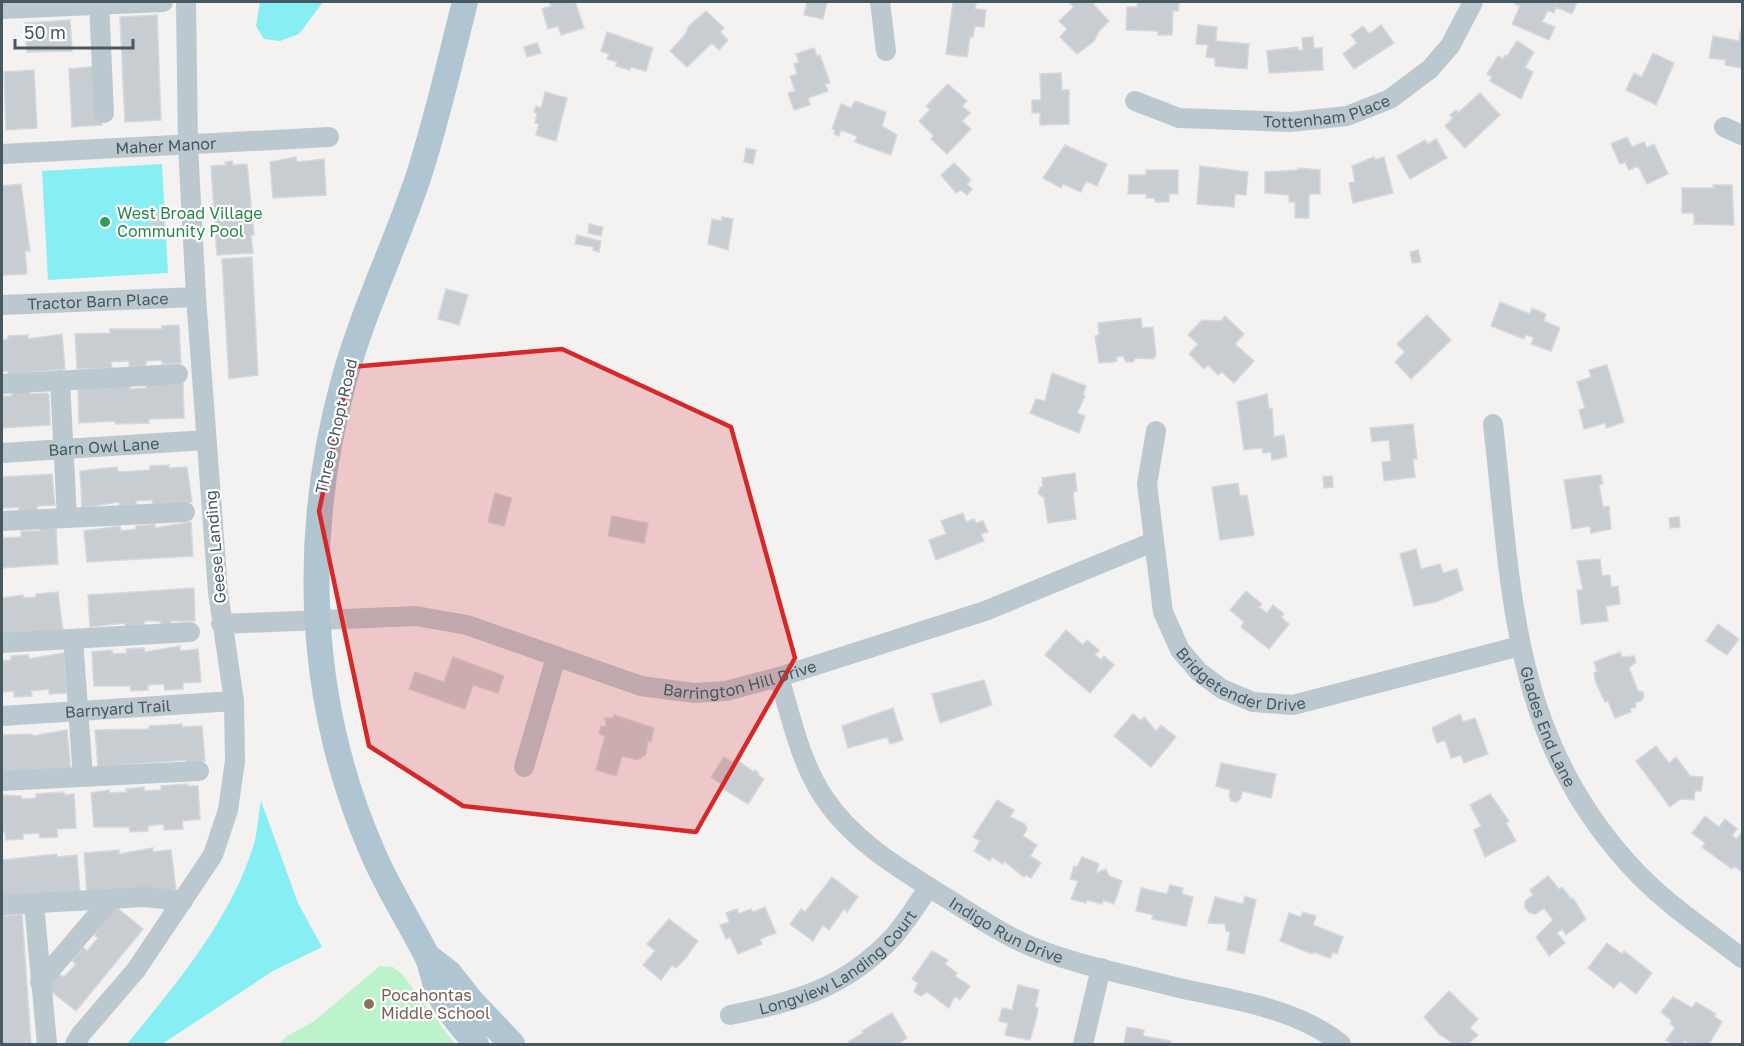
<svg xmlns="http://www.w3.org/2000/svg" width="1744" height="1046" viewBox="0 0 1744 1046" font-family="'Golos Text',sans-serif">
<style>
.green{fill:#bdf3ca}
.water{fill:#87eef4}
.building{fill:#c8cdd1;stroke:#d5d8dd;stroke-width:1.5}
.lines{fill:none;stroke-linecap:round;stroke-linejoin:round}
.minor{stroke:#bbc8cf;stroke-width:20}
.major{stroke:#afc6d2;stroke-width:26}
.marked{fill:#d62828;fill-opacity:0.2;stroke:#d62828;stroke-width:4.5;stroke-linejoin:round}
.leisure-dot{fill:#2e9e5b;stroke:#fff;stroke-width:2}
.education-dot{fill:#8d6e63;stroke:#fff;stroke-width:2}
.labels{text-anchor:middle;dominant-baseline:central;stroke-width:4.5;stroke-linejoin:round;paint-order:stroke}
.street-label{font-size:16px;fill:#475860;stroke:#fff}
.leisure-label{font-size:16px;fill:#27864d;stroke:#fff;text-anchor:start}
.education-label{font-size:16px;fill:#785e54;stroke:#fff;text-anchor:start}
</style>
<rect width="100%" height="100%" fill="#f4f1f1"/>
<path class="green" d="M380 966 393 967 402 974 455 1044H279L287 1036 313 1022Z"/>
<path class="water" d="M260 2H323L299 34 280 41 264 39 256 26Z
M162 164 168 273 48 280 42 171Z
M261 801 298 903 322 947 273 971 162 1044H127C176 984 229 922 253 847 258 832 258 816 261 801Z"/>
<path class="building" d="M549 2H575L584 28 561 35 558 26 548 29 542 9 551 6Z
M807 2H827L823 19 804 15Z
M953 2 976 3 975 9 986 10 984 27 975 26 973 37H970L967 57 946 54Z
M1072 2H1095L1094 5 1109 21 1099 31 1094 41 1077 54 1060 37 1067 29 1059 21 1074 7 1070 3Z
M1138 2H1179L1178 11H1173L1172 35H1158V31L1126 30 1127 7H1137Z
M1516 2H1577L1572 14 1556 7 1554 13 1548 10 1542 22 1555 27 1549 40 1512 24 1520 6 1515 4Z
M706 11 724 28 720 32 728 40 719 50 712 43 687 67 670 51 685 35 689 26Z
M157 15 161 120 125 122 120 17Z
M70 20 72 51 27 52 25 23Z
M1198 25 1217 27 1216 41 1249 44 1247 69 1215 66V58L1206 57 1208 45 1196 44Z
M1381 25 1394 43 1354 69 1343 54 1357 43 1351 35 1363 26 1369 34Z
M607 32 653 48 646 71 631 67 630 70 616 66 617 62 607 59 609 54 601 51Z
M1740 32 1742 33V68L1725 65 1726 60 1709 58 1713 36 1739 41Z
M1313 37 1314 48H1322L1323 70 1269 73 1267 51 1298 47V50H1303L1302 38Z
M1517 41 1534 52 1525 67 1533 72 1521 99 1490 81 1492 77 1487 74 1498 56 1503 59 1505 55 1507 56Z
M537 43 541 53 527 57 524 47Z
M814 48 817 56 820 55 830 83 825 84 828 91 808 98 810 105 794 110 788 93 795 91 790 76 797 74 794 64 799 62 796 54Z
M1653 53 1674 63 1656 105 1626 90 1634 73 1642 77Z
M100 66 102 125 72 127 69 69Z
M34 70 37 128 6 130 4 72Z
M1061 73 1062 90H1069V124L1040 125V113H1032V100H1041L1040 74Z
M948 84 967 101 962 106 970 113 962 121 971 129 947 154 931 139 934 136 919 121 930 110 926 106Z
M545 92 567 98 556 141 536 135 539 124 535 123 537 113 534 112 536 106 541 108Z
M1480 93 1500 115 1465 148 1445 126 1453 118 1450 115 1456 110 1458 113Z
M855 101 886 112 882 126 897 135 891 155 855 142 857 136 841 130 839 136 834 134 835 130 832 129 841 104 851 108Z
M1627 137 1632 147 1644 142 1647 148 1654 144 1668 174 1647 184 1638 166 1629 170 1625 162 1620 164 1611 144Z
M1436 139 1447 158 1410 179 1397 156 1425 140 1428 144Z
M1065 145 1107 164 1097 186 1086 181 1081 192 1063 184 1061 188 1043 178Z
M746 148 756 150 753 164 744 162Z
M296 157 297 162 324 159 326 195 273 198 270 162Z
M1374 157 1375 160 1384 157 1393 193 1353 203 1349 183 1355 182 1352 166Z
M232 161 233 165 247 164 254 235H251L253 253 217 255 211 166 226 165 225 162Z
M954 163 971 180 967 184 972 189 967 195 961 190 956 193 941 175Z
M1200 166 1248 172 1246 195 1235 194 1234 207 1197 204Z
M1298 168 1320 170V194H1309V218H1295V202H1289V195L1265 193V172L1298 170Z
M1146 170H1178V194H1169V202H1155V198H1146L1147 194H1128L1129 175H1146Z
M21 184 30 251H25L27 274 2 275V186Z
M1713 185H1732L1734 225 1694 224V213H1682V188H1714Z
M164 213 165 230 151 231 150 214Z
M722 217 733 219 728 250 708 244 712 219 722 221Z
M589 224 603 227 601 236 588 233Z
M577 235 601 241 599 252 593 250 594 247 575 244Z
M1418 250 1421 262 1412 263 1410 252Z
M252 257 258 375 229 379 222 259Z
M446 289 468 295 459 325 438 319Z
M1500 302 1530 314 1532 308 1546 314 1544 321 1560 328 1551 351 1531 344 1534 338 1526 334 1524 339 1491 326Z
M1427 315 1451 340 1411 379 1395 362 1405 352 1397 344Z
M1225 316 1244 334 1235 344 1254 361 1234 383 1222 372 1218 375 1208 365 1204 369 1189 354 1198 344 1188 335 1202 320 1221 321Z
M1141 318 1142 328 1153 327 1156 355 1153 359 1135 358 1133 362H1126L1123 356 1116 357 1117 361 1113 362 1099 363 1095 336 1099 335 1098 323Z
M179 325 181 363 162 364V360L146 361V366L129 367V361L111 362 112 368 77 369 75 334 110 333V329H162V326Z
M62 334 65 369 8 375V371H2V340L8 339V336L28 335V339Z
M1607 365 1624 422 1606 428 1605 423 1584 429 1579 410 1585 408 1577 382 1591 377 1589 370Z
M1052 373 1086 386 1083 395 1085 396 1077 413 1085 416 1079 433 1030 413 1036 399 1045 401Z
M183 382 184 418 149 419V423L115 424V421L79 423 78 389 130 385V389L146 388V383Z
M29 391 30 394 47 393 49 395 50 425 2 428V396H12V392Z
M1267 394 1269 409 1272 408 1274 437 1284 435 1287 457 1272 460 1271 452 1263 453 1262 448 1244 450 1237 402Z
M1413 424 1417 459H1413L1415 477 1384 481 1382 462 1391 461 1389 440 1372 442 1370 428Z
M169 465V468L187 467 192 502 153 504 152 500 136 501V505L120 506 119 502 82 508 80 471 117 467 118 472 150 470V466Z
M1075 473 1077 491 1073 492 1076 519 1048 523 1044 498 1038 493 1040 487H1043L1042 478Z
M52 474 55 505 37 506V511L19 512V507L2 508V513V477Z
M1601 475 1603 484 1599 485 1603 507 1609 506 1611 529 1591 533 1590 526 1572 529 1564 480Z
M1332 476 1333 487 1324 488 1323 477Z
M1238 483 1240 496 1247 495 1254 535 1220 540 1212 487Z
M495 493 512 498 504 526 488 522Z
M963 513 966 522 974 519 976 523 983 521 988 532 981 534 984 541 936 560 929 540 946 534 941 521Z
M612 516 648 523 644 543 608 536Z
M1679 517 1680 527 1670 528 1669 518Z
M191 522 193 556 87 562 84 531 120 526 121 531 136 529V526L155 524V528Z
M40 528 56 529 58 564 2 568V531L3 538 21 537V531H40Z
M1416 549 1421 569 1440 564 1443 573 1457 569 1463 590 1436 602 1414 606 1400 554Z
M1600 559 1602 576 1610 575 1611 587 1618 586 1620 604 1606 606 1608 621 1581 624 1577 590H1583L1577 561Z
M194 588 195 621H171V624L161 625 160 621H144V626L125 627V623L90 627 88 595Z
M1246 591 1262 604 1259 607 1267 613 1273 605 1284 614 1281 617 1289 624 1269 649 1241 627 1244 622 1230 610Z
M58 592 63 631 2 635V598L23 595 24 598 36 597V594Z
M1718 624 1739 639 1727 655 1706 641Z
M1066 630 1083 645 1087 640 1099 650 1095 655 1101 660 1104 656 1114 665 1090 693 1045 655Z
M180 646V651L198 649 201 682 183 683V689L165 690 164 684 148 685V690L131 691 130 686H94L92 652 112 650V654L127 653 126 649 144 648 145 652Z
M1620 652 1622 657 1634 656 1636 662 1629 668 1638 691 1643 692 1644 696 1642 700 1635 703 1636 707 1630 709 1631 712 1615 718 1608 701 1605 702 1596 683 1594 673 1597 671 1594 662Z
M64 653 67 693 49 694V689L31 691 32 696 14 697V691L2 692V661L11 660V656L28 655 29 659Z
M453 657 504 676 498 693 473 685 465 709 409 689 415 672 444 682Z
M984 680 992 705 940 723 932 694Z
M893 708 903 740 890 744 887 737 848 748 842 726Z
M1133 714 1141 721 1144 717 1156 731 1161 725 1176 737 1151 767 1114 736Z
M1460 714 1463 722 1475 718 1488 754 1464 763 1461 755 1451 758 1445 740 1437 743 1432 728Z
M614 715 654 728 651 741 648 740 646 754 638 760 622 756 616 776 596 770 605 736 599 734 601 726 606 727 605 718H613Z
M182 724V727L202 726 205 761 186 765V760L98 767 95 730 149 729V726Z
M67 730 71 772 2 775V735L32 734V736Z
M1656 746 1669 763 1676 757 1690 776 1703 777 1701 791H1695L1694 800 1680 799 1670 807 1636 761Z
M724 757 732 762H740L754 772 755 770 759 773 758 775 764 779 748 804 720 787 722 784 711 777Z
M1221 763 1276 774 1271 798 1242 791 1241 798 1237 802 1231 801 1229 796 1230 790 1216 786Z
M188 784V786H198L200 819 182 821 183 829 164 830V824L148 826V831L130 832 129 827H94L91 793 109 790 110 793 127 792 126 789 144 787V791L161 790V786Z
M64 792V795L74 794 76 828 57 829 58 837 40 838 39 833 23 834V839L6 840 5 832H2V795L21 796 22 799 36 798V794Z
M1490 794 1509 821 1506 823 1516 841 1485 857 1474 830 1481 826 1470 805Z
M997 800 1014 810 1010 817 1025 824 1027 829 1023 836 1037 845 1030 856 1041 863 1031 878 1026 875 1024 877 1004 861 1003 864 992 857 990 861 974 851 980 841 973 837Z
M1705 816 1719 827 1725 819 1737 829 1732 836 1737 839 1742 832V872L1734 866 1732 869 1702 847 1705 843 1692 833Z
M153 848V852L171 850 176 890 157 893V888L87 894 84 853 119 850V854Z
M57 854V857L77 855 80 894 2 903V860Z
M1082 857 1099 864 1096 873 1106 869 1109 876 1122 881 1114 904 1103 900 1102 904 1087 900 1086 903 1071 899 1078 881 1070 879 1074 866 1077 867Z
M1548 876 1559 889 1562 887 1571 899 1573 898 1586 919 1566 935 1562 929 1557 933 1565 943 1549 956 1536 937 1553 920 1544 908 1536 914 1530 913 1525 908V901L1533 895 1530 890Z
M832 877 858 897 847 912 844 909 829 930 823 925 813 941 790 924 801 909 805 912Z
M1170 885 1183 888 1182 894 1193 897 1186 926 1152 919 1153 915 1136 911 1141 888 1167 894Z
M1245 896 1256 900 1244 954 1227 950 1230 932 1226 931 1225 924 1208 923 1215 897 1243 904Z
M115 906 143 929 76 1011 47 988 59 974 64 977 76 964 72 961 83 947 87 951 98 938 94 935Z
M765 907 776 933 760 939 762 944 738 954 730 937 726 939 720 925 729 922 726 913 737 909 739 914 751 909 753 912Z
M1303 912 1316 916 1313 925 1343 937 1337 954 1333 952 1330 958 1313 952 1312 954 1280 941 1289 913 1301 917Z
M22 914 31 1044H2V916Z
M669 919 698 941 684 960 676 968 672 965 661 980 643 965 655 951 647 944Z
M1607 943 1622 954 1624 951 1652 973 1636 994 1620 981 1614 988 1588 968Z
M932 951 948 960 945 964 957 973 955 976 970 986 960 1000 955 996 949 1008 927 992 921 996 914 992 918 983 912 979Z
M1018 985 1039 990 1035 1007 1038 1008 1036 1019 1030 1040 1005 1035 1008 1023 999 1021 1002 1008 1012 1010Z
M1449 991 1478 1019 1470 1028 1478 1035 1468 1044H1454L1439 1034 1424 1017Z
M1673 997 1692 1008 1696 1002 1716 1014 1714 1016 1722 1022 1709 1044H1690L1685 1041 1682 1044H1672L1666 1040 1675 1028 1670 1023 1672 1021 1661 1012Z
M892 1013 907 1038 898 1044H850L848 1042 863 1033 862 1031Z
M1127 1027 1144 1030 1143 1036 1171 1041 1170 1044H1124Z"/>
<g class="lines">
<g class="minor">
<path d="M99 2 104 113"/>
<path d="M880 2 886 51"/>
<path d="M2 9 163 2"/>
<path id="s1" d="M1135 101 1179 118 1290 122 1347 116 1390 99 1430 69 1450 46 1473 2"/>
<path d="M1724 127 1742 135"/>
<path id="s2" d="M2 154 329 137"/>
<path id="s3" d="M2 305 196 297"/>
<path d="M2 384 178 374"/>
<path id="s4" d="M1493 424C1512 588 1510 732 1627 862 1660 900 1703 928 1742 958"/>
<path id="s5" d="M1156 431 1147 484 1163 612 1180 650 1199 672 1222 689 1253 702 1293 705 1520 646"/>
<path id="s6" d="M2 453 206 440"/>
<path d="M67 518 185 512"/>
<path d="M2 521 67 518 60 380"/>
<path id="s7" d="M221 624 416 616 467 625 641 686 694 693 726 691 779 677 985 611 1153 542"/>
<path d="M73 639 83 777"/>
<path d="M2 643 190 632"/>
<path id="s8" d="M779 677C791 717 800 761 823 796 855 845 907 873 956 904 982 920 1007 937 1035 948 1080 966 1129 975 1175 987 1231 1000 1295 1007 1341 1044"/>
<path id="s9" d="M2 716 234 701"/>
<path d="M524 767 556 657"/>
<path d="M2 781 199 771"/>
<path d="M34 904 47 1044"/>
<path d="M2 905 145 897 183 901"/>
<path d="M40 982 111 899"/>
<path id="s10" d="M730 1015C796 1002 847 987 894 936 907 921 918 903 929 887"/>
<path d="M75 1044 81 1034 136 970 213 855 228 810 235 761 234 701 218 592 196 297 188 146 186 2"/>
<path d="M1083 1044 1101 968"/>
</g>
<path class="major" d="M465 2C450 61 437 120 418 178 395 246 363 311 344 380 301 536 307 702 372 851 387 887 408 919 426 954 432 965 433 979 438 991 446 1010 464 1028 476 1044
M427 956 449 973 472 1002 512 1044"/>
</g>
<path class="marked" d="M562 349 731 427 795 658 696 832 463 806 369 746 319 511 350 367Z"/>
<circle class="leisure-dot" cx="105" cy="222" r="6"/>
<circle class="education-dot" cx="369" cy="1004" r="6"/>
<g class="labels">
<g class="street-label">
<text stroke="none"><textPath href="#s1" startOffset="196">Tottenham Place</textPath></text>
<text stroke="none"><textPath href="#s2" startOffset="164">Maher Manor</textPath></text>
<text stroke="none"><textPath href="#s3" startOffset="96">Tractor Barn Place</textPath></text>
<text transform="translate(336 426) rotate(-77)">Three Chopt Road</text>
<text stroke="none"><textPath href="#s6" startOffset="102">Barn Owl Lane</textPath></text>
<text transform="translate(215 547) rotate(-95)">Geese Landing</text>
<text stroke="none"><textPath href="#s5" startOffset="296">Bridgetender Drive</textPath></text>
<text stroke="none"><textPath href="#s7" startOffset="532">Barrington Hill Drive</textPath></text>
<text stroke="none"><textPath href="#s9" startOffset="116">Barnyard Trail</textPath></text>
<text stroke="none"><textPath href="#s4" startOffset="309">Glades End Lane</textPath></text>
<text stroke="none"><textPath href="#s8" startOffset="357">Indigo Run Drive</textPath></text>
<text stroke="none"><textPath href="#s10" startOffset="123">Longview Landing Court</textPath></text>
</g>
<g class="leisure-label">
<text x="117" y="213">West Broad Village<tspan x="117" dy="18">Community Pool</tspan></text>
</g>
<g class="education-label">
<text x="381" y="995">Pocahontas<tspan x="381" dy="18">Middle School</tspan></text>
</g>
</g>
<rect width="1744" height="1046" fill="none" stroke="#475860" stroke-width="6"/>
<path d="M15 39v9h118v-9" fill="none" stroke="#475860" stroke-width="3"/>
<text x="24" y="39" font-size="18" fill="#475860" stroke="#ffffff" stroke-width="4.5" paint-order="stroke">50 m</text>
</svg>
